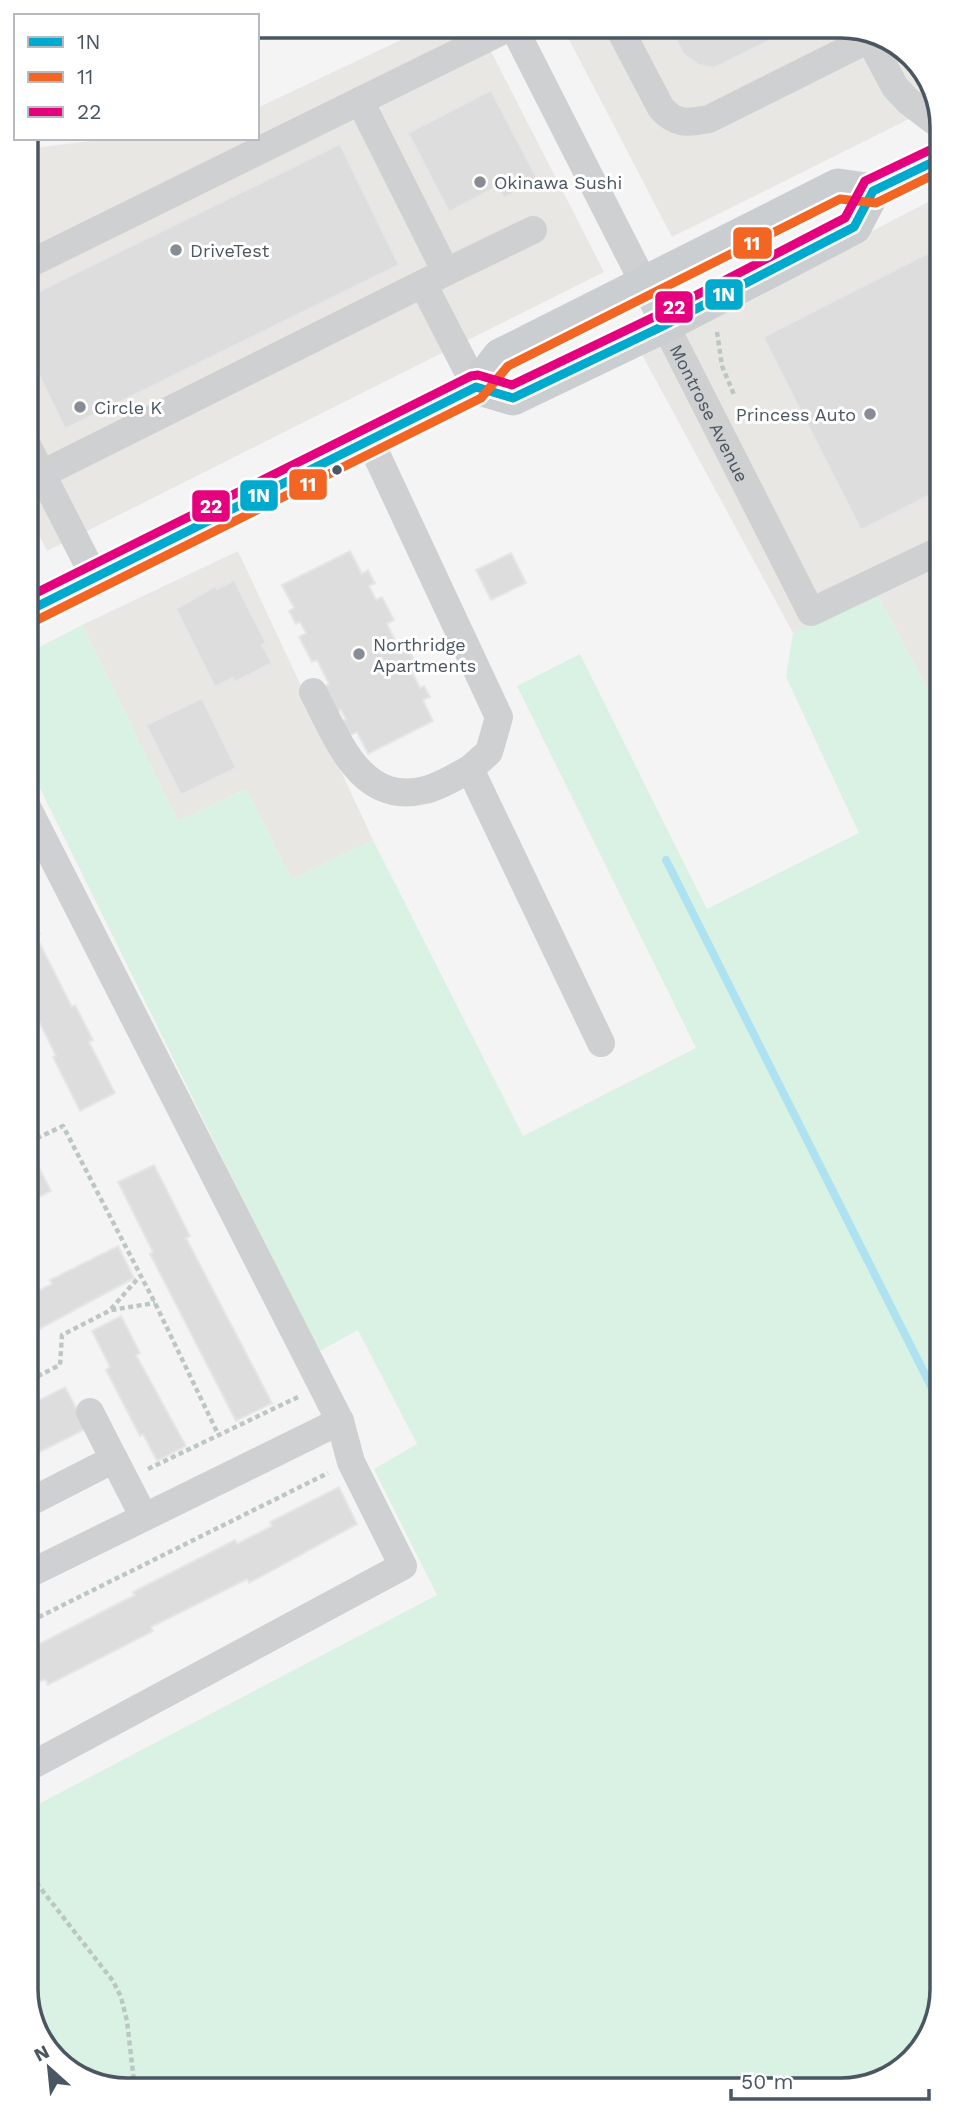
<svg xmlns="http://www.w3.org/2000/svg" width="969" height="2117" viewBox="0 0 969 2117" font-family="'Work Sans',sans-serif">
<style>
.commercial{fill:#e8e7e3}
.green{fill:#d9f2e3}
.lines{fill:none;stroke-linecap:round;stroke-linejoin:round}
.stream{stroke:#aee2f0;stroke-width:8}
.building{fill:#ddddde;stroke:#e5e6e7;stroke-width:2}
.path{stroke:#bcc7c4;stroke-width:4.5;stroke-dasharray:5 3.5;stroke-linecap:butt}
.minor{stroke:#ced0d2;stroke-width:28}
.major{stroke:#caced1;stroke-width:35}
.bus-1-casing{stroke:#fff;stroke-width:14}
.bus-2-casing{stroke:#fff;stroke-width:14}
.bus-3-casing{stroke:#fff;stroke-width:14}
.bus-1{stroke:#00a9ce;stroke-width:9}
.bus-2{stroke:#f26522;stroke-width:9}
.bus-3{stroke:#e5007d;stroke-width:9}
.poi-dot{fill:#868d94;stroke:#fff;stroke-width:2.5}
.bus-dot{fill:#4a5661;stroke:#fff;stroke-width:2.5}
.labels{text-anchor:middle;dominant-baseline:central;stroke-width:6;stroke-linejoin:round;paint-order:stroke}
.poi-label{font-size:18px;fill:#4a5661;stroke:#fff;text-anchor:start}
.street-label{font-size:18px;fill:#4a5661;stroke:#fff}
.rim{fill:none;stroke:#4a5661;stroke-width:3.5}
.line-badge{stroke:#fff;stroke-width:2.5}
.badge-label{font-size:19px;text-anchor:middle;font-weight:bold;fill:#fff}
</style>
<rect width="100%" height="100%" fill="#f4f4f4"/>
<path class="commercial" d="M397 26H478L604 272 47 551 28 512 27 149 115 138H257V108L403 39Z
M562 26 848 27 903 47 937 95V105L672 237Z
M938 197 939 711 877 594 793 633 640 351Z
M238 551 373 840 292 879 246 789 178 821 82 625Z"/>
<path class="green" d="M877 594 939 711 943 1990 922 2051 874 2085 121 2090 66 2070 32 2022 31 1808 437 1595 374 1469 417 1444 358 1330 318 1352 28 764V653L82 625 178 821 246 789 292 879 373 840 523 1136 696 1048 517 686 580 654 707 909 859 833 786 677 793 633Z"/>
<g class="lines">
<path class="stream" d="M666 860 941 1406"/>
</g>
<path class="building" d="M314 26H332L317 33Z
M670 26H799L714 68 699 65 683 54Z
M491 90 538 180 504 198 498 186 449 212 408 133Z
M340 144 399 265 65 429 27 350V297Z
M938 248V491L861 530 763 337Z
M350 551 362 574 368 570 375 583 369 586 376 600 382 597 394 620 387 624 399 648 406 644 420 671 413 674 420 688 424 686 430 697 423 700 433 721 368 754 357 732 349 736 342 721 346 719 341 710 336 712 323 687 329 684 317 660 312 662 299 637 306 633 300 622 296 624 289 611 294 608 282 585Z
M511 553 526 583 491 600 476 570Z
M234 580 266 643 262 645 272 663 235 682 233 678 215 687 176 609 216 586 217 589Z
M202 698 236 768 181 795 146 725Z
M29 912 40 934 36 936 72 1007 75 1005 93 1040 89 1042 115 1093 80 1111 53 1057 56 1056 40 1023 36 1025 29 1010Z
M35 1160 51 1191 29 1202V1163Z
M154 1165 190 1236 186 1238 272 1403 236 1421 150 1254 153 1252 118 1182Z
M118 1246 134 1278 30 1334V1295L52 1284 50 1280Z
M121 1316 140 1353 136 1355 186 1446 157 1461 143 1434 140 1436 106 1370 110 1367 92 1331Z
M65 1387 87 1428 30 1457V1405Z
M339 1487 357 1524 249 1583 247 1579 151 1627 153 1631 48 1685 45 1679 31 1686V1648L135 1595 133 1592 235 1540 237 1544 272 1526 270 1522Z"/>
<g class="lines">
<path class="path" d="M717 332 722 366 735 397
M29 1142 63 1126 155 1303 218 1434
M111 1309 140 1276
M30 1380 60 1365 62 1335 111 1310 155 1303
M148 1469 298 1397
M31 1621 328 1473
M31 1876 113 1981 121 1997 127 2021 135 2090"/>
<g class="minor">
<path id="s1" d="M513 26 811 612 939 551"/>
<path d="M618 26 661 108C676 125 688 123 709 119L875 36"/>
<path d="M866 33 895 87 908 101 937 123"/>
<path d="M27 265 512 26"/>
<path d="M446 272 533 230"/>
<path d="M423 284 476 387"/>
<path d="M370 441 499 717 489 752 470 769 601 1043"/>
<path d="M27 445 95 578"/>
<path d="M42 474 446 272 360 101"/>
<path d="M313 692C338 739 360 806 425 790 440 787 456 776 470 769"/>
<path d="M28 809 340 1421 31 1573"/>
<path d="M90 1412 114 1459"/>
<path d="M30 1502 114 1459 144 1517"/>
<path d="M31 1766 403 1566 351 1462 340 1421"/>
</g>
<path class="major" d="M476 387 513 398 663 326 854 227 873 191
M28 611 476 387 500 356 838 186 873 191 937 160"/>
<defs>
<path id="bus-1" d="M28 611 476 387 513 398 663 326 854 227 873 191 937 160"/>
<path id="bus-2" d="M33 622 481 398 508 366 840 199 876 203 937 173"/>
<path id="bus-3" d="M28 597 471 376 478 375 512 385 658 315 845 218 865 181 932 149"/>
</defs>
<use href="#bus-1" class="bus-1-casing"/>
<use href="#bus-2" class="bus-2-casing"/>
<use href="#bus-3" class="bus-3-casing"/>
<use href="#bus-1" class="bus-1"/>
<use href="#bus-2" class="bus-2"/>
<use href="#bus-3" class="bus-3"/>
</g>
<g class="poi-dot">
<circle cx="480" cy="182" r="7"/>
<circle cx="176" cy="250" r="7"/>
<circle cx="80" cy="407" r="7"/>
<circle cx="870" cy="414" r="7"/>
<circle cx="359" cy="654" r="7"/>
</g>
<circle class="bus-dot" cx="337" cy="470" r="6"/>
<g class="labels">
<g class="poi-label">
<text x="494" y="182">Okinawa Sushi</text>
<text x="190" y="250">DriveTest</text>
<text x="94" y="407">Circle K</text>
<text x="856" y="414" text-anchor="end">Princess Auto</text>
<text x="373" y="644">Northridge<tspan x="373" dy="21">Apartments</tspan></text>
</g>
<g class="street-label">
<text stroke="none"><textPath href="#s1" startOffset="434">Montrose Avenue</textPath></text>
</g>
</g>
<path d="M0 0H969V2117H0ZM127 38H841A89 89 0 0 1 930 127V1989A89 89 0 0 1 841 2078H127A89 89 0 0 1 38 1989V127A89 89 0 0 1 127 38Z" fill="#fff" fill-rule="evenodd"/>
<path class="rim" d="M127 38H841A89 89 0 0 1 930 127V1989A89 89 0 0 1 841 2078H127A89 89 0 0 1 38 1989V127A89 89 0 0 1 127 38Z"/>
<g class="line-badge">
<rect x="732" y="226" width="41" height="34" rx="7" fill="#f26522"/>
<rect x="704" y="278" width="40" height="33" rx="7" fill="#00a9ce"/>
<rect x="654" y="290" width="40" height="34" rx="7" fill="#e5007d"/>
<rect x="288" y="468" width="40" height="33" rx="7" fill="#f26522"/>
<rect x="239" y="479" width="40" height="33" rx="7" fill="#00a9ce"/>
<rect x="191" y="489" width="40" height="34" rx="7" fill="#e5007d"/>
</g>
<g class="badge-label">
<text x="752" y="250">11</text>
<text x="724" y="301">1N</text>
<text x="674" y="314">22</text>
<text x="308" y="491">11</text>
<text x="259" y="502">1N</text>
<text x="211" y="513">22</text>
</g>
<rect x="14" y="14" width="245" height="126" fill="#ffffff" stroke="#b7bbc0" stroke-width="2"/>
<rect x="28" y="37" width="35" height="10" fill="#00a9ce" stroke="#b7bbc0" stroke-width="2"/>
<text x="77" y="49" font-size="21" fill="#4a5661">1N</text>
<rect x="28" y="72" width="35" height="10" fill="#f26522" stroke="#b7bbc0" stroke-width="2"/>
<text x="77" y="84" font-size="21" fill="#4a5661">11</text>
<rect x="28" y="107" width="35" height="10" fill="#e5007d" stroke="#b7bbc0" stroke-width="2"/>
<text x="77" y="119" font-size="21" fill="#4a5661">22</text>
<g transform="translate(49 2068) rotate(333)" stroke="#ffffff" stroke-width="5" paint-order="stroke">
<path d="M0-5L12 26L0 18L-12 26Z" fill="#4a5661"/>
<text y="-10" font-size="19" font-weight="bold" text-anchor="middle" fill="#4a5661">N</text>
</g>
<path d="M731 2089v10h198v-10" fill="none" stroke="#4a5661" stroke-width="3.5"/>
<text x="741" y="2089" font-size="21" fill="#4a5661" stroke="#ffffff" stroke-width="5" paint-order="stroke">50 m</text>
</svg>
